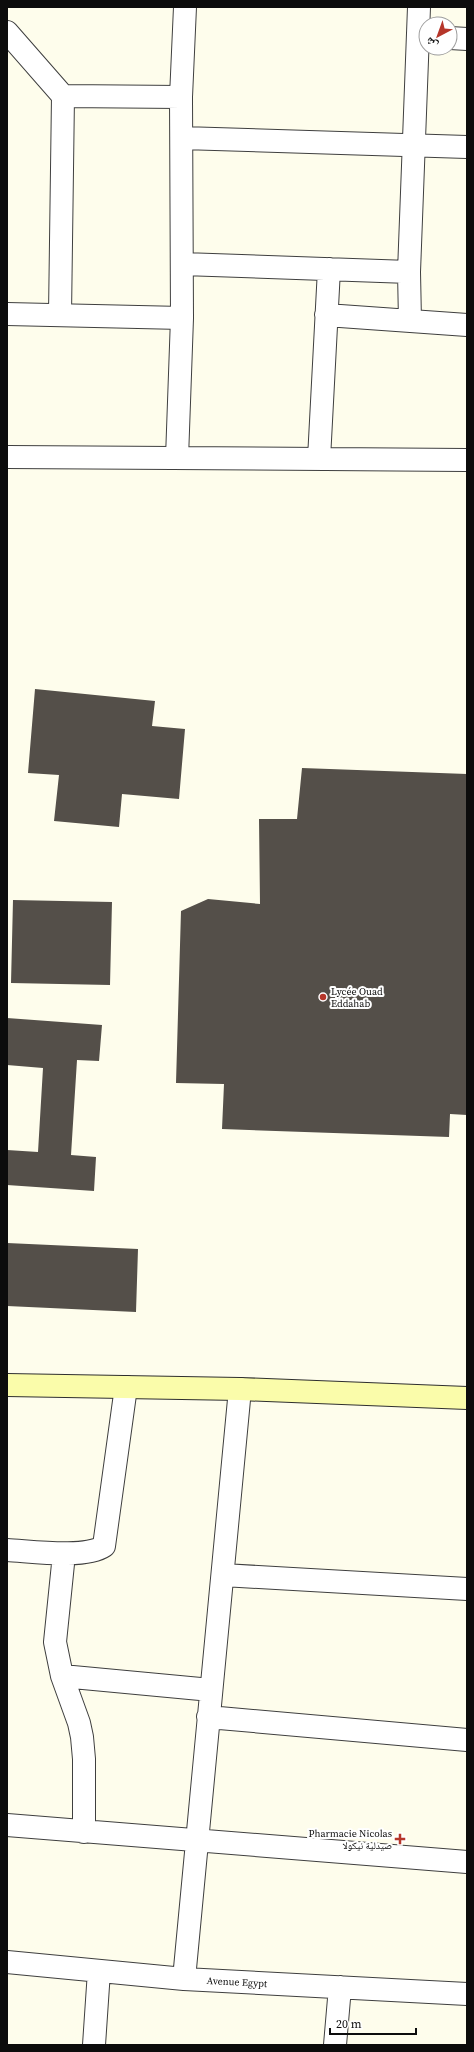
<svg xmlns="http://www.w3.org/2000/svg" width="474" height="2052" viewBox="0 0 474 2052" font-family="'Source Serif 4','Noto Naskh Arabic',serif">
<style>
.building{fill:#544f49}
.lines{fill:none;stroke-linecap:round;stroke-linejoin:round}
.minor-casing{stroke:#3f3f3f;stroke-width:24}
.secondary-casing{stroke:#2e2e2e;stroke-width:24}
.minor{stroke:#fff;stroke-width:22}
.secondary{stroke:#fafcaa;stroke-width:22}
.poi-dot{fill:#b6362a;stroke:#fff;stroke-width:1.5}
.labels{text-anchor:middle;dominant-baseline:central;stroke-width:4;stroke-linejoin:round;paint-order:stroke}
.poi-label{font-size:10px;fill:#0c0c0c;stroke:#fff;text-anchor:start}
.street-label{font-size:10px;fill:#0c0c0c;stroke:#fff}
</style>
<rect width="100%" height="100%" fill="#fefdec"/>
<path class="building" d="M35 689 155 701 152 726 185 729 179 799 122 794 119 827 54 821 59 775 28 773Z
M302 768 467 774V1115L450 1114 449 1137 222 1129 224 1084 176 1083 181 911 208 899 260 904 259 819H297Z
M13 900 112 902 110 985 11 983Z
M7 1018 102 1025 99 1061 77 1060 71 1155 96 1157 94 1191 7 1185V1150L38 1152 43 1068 7 1065Z
M7 1243 138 1249 136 1312 7 1306Z"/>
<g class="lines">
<defs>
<path id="minor" d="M7 32 63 96 60 315
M450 38 467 39
M63 96 181 97
M182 138 467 147
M183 264 409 272
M7 314 182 318
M326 315 467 325
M410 321 409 272 419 7
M7 457 467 460
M177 458 182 318 181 97 185 7
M319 459 329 269
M7 1550C30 1551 85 1559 104 1546L126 1387
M64 1554 55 1642 62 1676 79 1723 82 1737 84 1759V1832
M223 1575 467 1589
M62 1676 211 1690
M208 1717 467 1740
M7 1825 467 1862
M7 1962 184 1979 467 1994
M184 1979 240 1389
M94 2045 99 1971
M335 2045 340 1987"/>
<path id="secondary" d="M7 1385 240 1389 467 1398"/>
</defs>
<use href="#minor" class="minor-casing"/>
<use href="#secondary" class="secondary-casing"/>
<use href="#minor" class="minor"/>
<use href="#secondary" class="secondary"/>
</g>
<g class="poi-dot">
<circle cx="323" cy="997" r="4"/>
<path d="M398 1833h4v4h4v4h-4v4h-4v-4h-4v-4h4z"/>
</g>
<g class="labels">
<g class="poi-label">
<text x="331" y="991">Lycée Ouad<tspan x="331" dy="12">Eddahab</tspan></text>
<text x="392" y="1833" text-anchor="end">Pharmacie Nicolas<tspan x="392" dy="12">صيدلية نيكولا</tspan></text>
</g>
<g class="street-label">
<text transform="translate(237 1982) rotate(3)">Avenue Egypt</text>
</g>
</g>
<rect width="474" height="2052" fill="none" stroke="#0c0c0c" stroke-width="16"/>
<g transform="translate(438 36) rotate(221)"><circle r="19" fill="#ffffff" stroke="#9e9e9e"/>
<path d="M0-3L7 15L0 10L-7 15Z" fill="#b6362a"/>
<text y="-6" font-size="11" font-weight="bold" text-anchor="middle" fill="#0c0c0c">ش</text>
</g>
<path d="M330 2028v6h86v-6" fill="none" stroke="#0c0c0c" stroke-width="2"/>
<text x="336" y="2028" font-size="12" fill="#0c0c0c" stroke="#ffffff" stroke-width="3" paint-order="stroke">20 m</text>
</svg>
